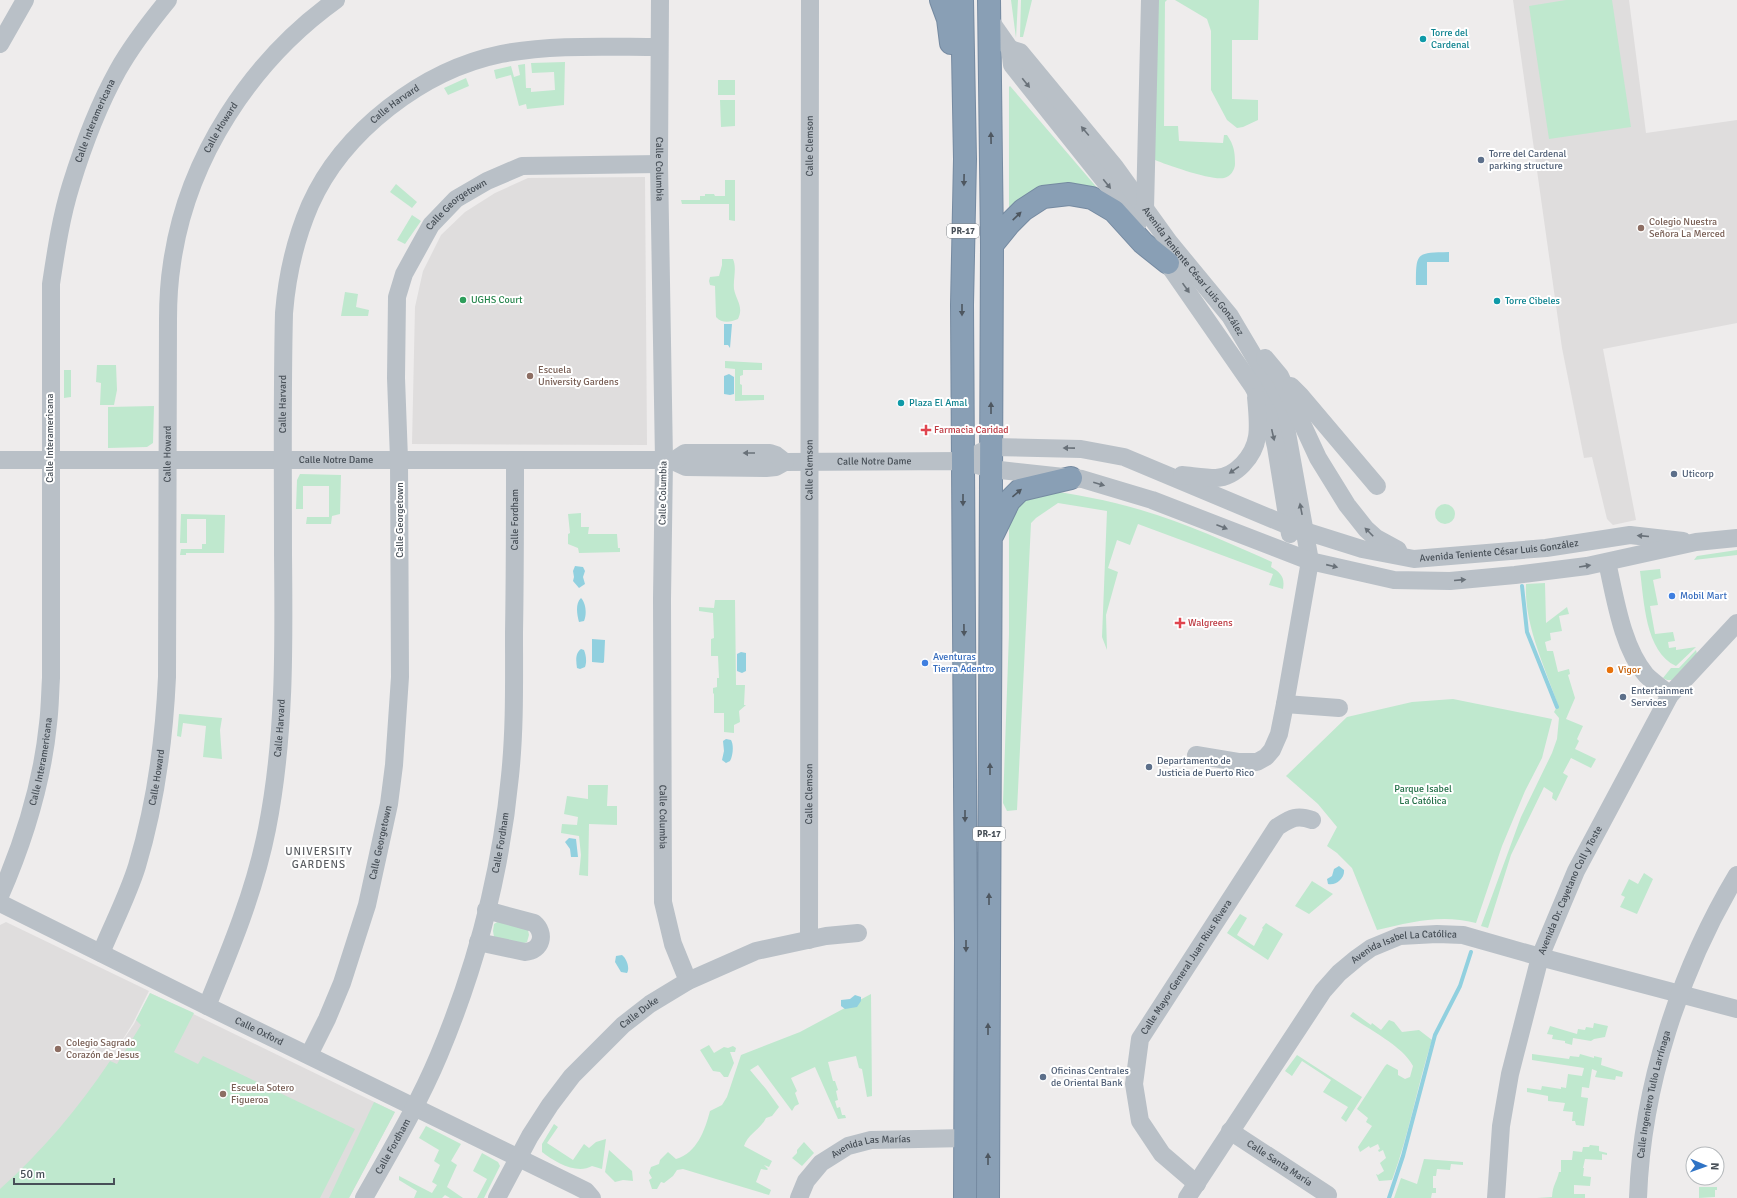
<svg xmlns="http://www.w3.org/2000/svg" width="1737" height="1198" viewBox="0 0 1737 1198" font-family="Signika,sans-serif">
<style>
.education{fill:#dfdddd}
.green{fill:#bfe8ce}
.water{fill:#91d0df}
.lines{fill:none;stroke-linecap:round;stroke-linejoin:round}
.stream{stroke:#91d0df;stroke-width:4}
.highway-casing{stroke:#758aa1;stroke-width:24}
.minor{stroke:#b9c0c7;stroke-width:18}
.highway{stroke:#899fb5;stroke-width:22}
.oneway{fill:#697179}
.oneway2{fill:#4e5760}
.culture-dot{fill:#0f9aa8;stroke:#fff;stroke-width:1.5}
.service-dot{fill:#5c6f8a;stroke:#fff;stroke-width:1.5}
.education-dot{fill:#8d6e63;stroke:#fff;stroke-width:1.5}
.leisure-dot{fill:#2e9e5b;stroke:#fff;stroke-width:1.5}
.health-dot{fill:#e0444e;stroke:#fff;stroke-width:1.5}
.shop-dot{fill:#3f7fe0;stroke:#fff;stroke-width:1.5}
.food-dot{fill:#e8710a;stroke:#fff;stroke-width:1.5}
.labels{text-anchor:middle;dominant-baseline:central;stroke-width:4;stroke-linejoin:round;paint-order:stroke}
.shield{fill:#fff;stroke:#7e8489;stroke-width:1}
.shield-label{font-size:9px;font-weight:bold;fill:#474f57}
.culture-label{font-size:10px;fill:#0d838f;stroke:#fff;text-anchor:start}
.street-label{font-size:10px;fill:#474f57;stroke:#fff}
.service-label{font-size:10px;fill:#4e5e75;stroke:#fff;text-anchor:start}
.education-label{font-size:10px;fill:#785e54;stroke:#fff;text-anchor:start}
.leisure-label{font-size:10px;fill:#27864d;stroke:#fff;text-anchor:start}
.health-label{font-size:10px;fill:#be3a42;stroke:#fff;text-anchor:start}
.shop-label{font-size:10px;fill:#366cbe;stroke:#fff;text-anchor:start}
.food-label{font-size:10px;fill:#c56008;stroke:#fff;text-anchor:start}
.park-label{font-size:10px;fill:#216e46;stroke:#fff}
.neighbourhood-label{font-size:11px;letter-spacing:1px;fill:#595c60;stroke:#fff}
</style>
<rect width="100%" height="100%" fill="#eeecec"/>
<path class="education" d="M1513 0H1629L1646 133 1737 120V323L1603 349 1636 520 1613 525 1607 519 1592 457 1584 458 1562 348Z
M645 177 647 445 412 444 415 307 423 271 441 235 465 212 495 193 528 178Z
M6 922 149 991 133 1023 115 1052 134 1024 150 993 395 1112 349 1198H0V925Z"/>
<path class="green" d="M1011 0H1018L1016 38Z
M1021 0H1032L1023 37H1020Z
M1154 0H1167L1165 2 1164 126H1178L1179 141 1223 143 1224 135H1227C1234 145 1235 152 1235 164 1235 170 1230 177 1224 178 1213 181 1167 165 1155 160Z
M1175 0H1259L1258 40H1232V99L1258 100V120L1243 127 1237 128 1227 120 1211 90V31L1207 19Z
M1566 0H1612L1631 127 1549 139 1529 6Z
M565 62 564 105 527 109 526 104 519 106 511 75 496 79 494 70 511 66 514 77 520 75 518 65 525 64 526 88H531V92L555 90 554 72 532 73 531 63Z
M466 78 469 86 448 95 444 88Z
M718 80H735V95H718Z
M1010 86 1099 190 1009 218V87Z
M720 100H735V126L721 127Z
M725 180H735V221L729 220V204H682L681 200H700V196H705V194H714L715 196H725Z
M396 184 417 202 412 208 390 192Z
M412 215 421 221 405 244 397 240Z
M722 259H733C737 268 733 279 734 289 736 300 744 307 738 319 731 322 722 324 716 317L715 286 710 285 709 281 710 277 719 276 722 265Z
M345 292 358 294 356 307 369 310 368 316H341Z
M725 361 762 363V370H743V375L740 376V384L742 385V395H764V400L735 401V369L725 368Z
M97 365H116L117 390 114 405H100L101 383 96 382Z
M64 370H71V397L64 398Z
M154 406 153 443 147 447 108 448V407Z
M300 474 341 475 340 514 332 516 331 524H306L307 517H329V486H303V509H296L297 480Z
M1039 489C1074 494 1108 500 1141 510 1186 523 1229 543 1272 562L1271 567C1281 573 1285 577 1283 589L1269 585 1273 574 1138 524 1130 545 1117 540 1108 568 1118 572 1106 615 1107 650 1102 637 1107 511 1058 503 1036 518 1031 523 1017 810 1007 811 1003 803 1009 634V518L1012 505Z
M1435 514a10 10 0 1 1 20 0a10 10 0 1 1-20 0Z
M581 513V527H589L588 534H617L618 548H620V552L579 553 578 548 568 544V534L570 533 568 514Z
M181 514 225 515 224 553H186V555H180L181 549H202V544H206V519H187V543H180Z
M1737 550V555L1694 560 1697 556Z
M1660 569 1661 578 1653 580 1658 605 1650 606 1655 634 1673 632 1675 641 1668 642 1669 648 1676 647V650L1696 647 1676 666C1645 652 1644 600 1640 571Z
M1545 583 1546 623 1567 607 1569 614 1559 616 1562 631 1550 633 1551 640 1545 642 1547 651H1553L1558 672 1569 669 1570 674 1568 675 1575 698 1566 719 1583 726 1577 739 1579 741 1575 749 1596 759 1591 768 1571 758 1563 773 1568 776 1556 801 1552 798 1553 793 1544 787 1511 855 1488 928 1481 926 1521 817 1552 753 1557 739 1559 718 1554 712 1558 705C1545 667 1524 625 1526 584Z
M715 600H735L736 685H745L744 705H746L739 711 740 722 734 725V733L724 732V713H714V694L713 693V688L717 687V678H719L718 656H711V639L714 638 713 613 699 611V607L714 608Z
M1696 650 1697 654 1672 680H1667L1663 678 1671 668H1679Z
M1453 699 1552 719 1542 758 1525 791 1502 846 1476 923C1441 914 1412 922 1377 930L1352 868 1337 853 1327 846 1337 827 1318 804 1286 776 1347 717 1412 702Z
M179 714 222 718 220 730 222 759 203 757 206 726 183 723 181 737 177 736Z
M588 785H608L607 806H617V825L589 824 588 876 579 875 581 855 579 836 561 833 562 824 577 825 578 817 564 814 567 796 588 799Z
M1644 873 1653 879 1637 914 1620 907 1625 897 1621 895 1629 879 1638 884Z
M1312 881 1333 894 1309 914 1295 906Z
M1240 914 1247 918 1237 935 1254 946 1263 929 1262 928 1266 923 1283 934 1268 960 1227 933Z
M499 921 528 930 529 935 527 942 522 944 494 937 493 931 494 924Z
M150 993 194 1013 174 1052 198 1064 203 1056 355 1129 320 1198H0V1189C42 1152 79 1107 110 1061L117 1064 141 1025 136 1020Z
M871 994 872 1096 867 1097 862 1069 859 1068 856 1056 828 1062 833 1081H835L838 1090 836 1091 838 1100 835 1101 837 1108 840 1107 842 1115H845L846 1118 838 1119 815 1067 791 1078 797 1091 795 1093 799 1104 795 1106 792 1111 758 1065 750 1070 766 1089 779 1107 772 1116 766 1118C761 1129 748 1134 744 1146L772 1161 769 1167 764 1165 768 1169 767 1170 761 1169 756 1182 771 1190 769 1195 683 1169 677 1170 673 1176 664 1183 661 1182 657 1189H652L649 1180 652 1178 649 1173 651 1167 659 1164 660 1160 668 1152 676 1159C697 1153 705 1130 710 1111L722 1105 727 1097 741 1055 800 1032Z
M1353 1012 1371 1025 1372 1023 1381 1030 1389 1020 1394 1022 1402 1032 1419 1030 1432 1040C1417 1086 1409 1135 1392 1180L1379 1181 1376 1174 1378 1175 1384 1171 1380 1163 1386 1158 1383 1150 1379 1152 1378 1150 1380 1149 1378 1144 1370 1148 1369 1146 1360 1152 1358 1147 1372 1126 1366 1122 1368 1118 1357 1109 1385 1066 1387 1064 1398 1070V1075L1405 1079 1410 1077 1413 1066C1403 1046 1368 1029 1350 1016Z
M1594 1023 1608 1026 1605 1037 1594 1039 1591 1041 1573 1038 1572 1045 1565 1043V1041L1552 1039 1553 1035 1547 1034 1550 1026 1577 1034 1578 1029 1585 1030 1586 1027 1593 1028Z
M709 1045 714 1053 724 1047 728 1048 733 1046 736 1048 735 1052H730L734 1063 728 1077H724L720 1072 713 1071 700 1050Z
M1532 1054 1569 1059 1570 1056 1579 1057 1580 1054 1594 1058V1056L1602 1058 1601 1065 1623 1072 1622 1077 1616 1076 1615 1080 1595 1077 1597 1071 1592 1069 1589 1088 1582 1087 1581 1097 1588 1098 1584 1126 1576 1125 1575 1121H1572L1573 1112 1563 1111 1565 1103 1548 1101V1096L1527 1092V1088L1541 1090 1542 1086 1561 1089V1087L1566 1088 1568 1074 1582 1076 1584 1068 1532 1060Z
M1297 1055 1362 1097 1346 1122 1341 1118 1348 1107 1323 1092 1331 1080 1302 1061 1292 1076 1285 1071Z
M374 1102 395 1112 349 1198H329Z
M554 1124 558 1127 547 1143 573 1160 584 1144 589 1148 596 1142 606 1139 602 1169 592 1166C577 1175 555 1162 542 1152V1144Z
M426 1126 461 1144 451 1161 457 1165 447 1187 463 1198H450L445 1195 442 1198H414L417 1191 399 1180V1176L432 1193 437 1185 432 1182 440 1165 434 1161 439 1150 419 1138Z
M804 1142 814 1153 802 1166 792 1158 797 1153V1150Z
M1590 1145 1599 1146V1151L1607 1153V1155L1602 1154V1160L1585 1159 1583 1168H1584L1583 1176 1591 1177 1590 1186 1574 1185V1194H1585V1198H1537L1552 1197C1553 1184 1556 1184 1559 1172H1561V1160H1572L1573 1151 1582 1152 1583 1147H1589Z
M609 1150 632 1171 633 1181 623 1180 615 1182 605 1172Z
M482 1153 498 1162 500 1166 484 1198H477L487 1179 473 1171Z
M1424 1159 1463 1162V1165L1451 1164 1450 1170 1437 1169 1436 1176H1433V1188H1436V1193H1432L1431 1198H1394L1401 1178 1417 1184Z
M1699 1187H1717V1190H1715V1197L1699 1198Z"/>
<path class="water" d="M1449 252V262H1427V285H1416C1416 252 1416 253 1449 252Z
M724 324H732L730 348 728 345H724Z
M729 374 734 377V394L730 395 724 394V376Z
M575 566 583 567 585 571 583 577 585 584 579 588 573 581 574 577 573 571Z
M581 598C586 603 587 614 584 621L579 622C577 615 575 603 581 598Z
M592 639 605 640 604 662 603 663 592 662Z
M581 649 584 650C586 655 587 662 585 667L580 669 577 668C576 661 575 653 581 649Z
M741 652 746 653V671L742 673 737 671V654Z
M726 739 731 740C734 745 733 756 730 761L726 763 722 760 724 751 723 741Z
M569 838 576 839 578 857H571L570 849 565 842Z
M1339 866 1344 870C1345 878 1336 886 1328 884L1327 879 1332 876 1334 869Z
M622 955C627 959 630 968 627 973L621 972 615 962 616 956Z
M855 995 861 997V1001L857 1007 845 1009 841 1006V1000L850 999Z"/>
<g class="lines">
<path class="stream" d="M1522 586 1527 632 1557 707
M1389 1198 1403 1156 1435 1035 1460 986 1471 952"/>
<defs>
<path id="highway" d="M941 0 948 19 951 43
M962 0 965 159 962 305 966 942 965 1198
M992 245 1009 224 1023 210 1043 197 1069 194 1092 198 1114 211 1143 243 1168 263
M993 534 1009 501 1020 490 1071 478
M988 1198 992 245 989 0"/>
</defs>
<use href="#highway" class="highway-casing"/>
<g class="minor">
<path id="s1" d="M660 0 659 164 664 460 662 599 663 902 673 944 688 981"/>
<path d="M989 19 1010 49 1012 65 1138 223"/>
<path d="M0 44 25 0"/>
<path id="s2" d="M1010 49 1020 52 1115 167 1169 242 1230 316 1265 375 1284 416 1310 561 1285 704 1279 734 1272 750 1266 757 1257 762H1238L1196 755"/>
<path d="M1143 210 1145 209 1150 0"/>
<path d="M1159 251 1252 385 1268 414 1276 447 1290 534"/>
<path d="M1265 358 1280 376 1318 458 1347 505 1366 529 1376 538 1398 550"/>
<path d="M1291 386 1300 395 1377 486"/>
<path id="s3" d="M979 453 991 447 1081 449 1124 457 1289 526 1362 549 1414 559 1546 548 1630 535 1683 541"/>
<path id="s4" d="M0 460H664L673 461 686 467 766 468 776 467 785 462 964 461 991 469 1082 479 1152 500 1310 561 1394 580 1450 581 1515 575 1587 566 1696 542 1737 538"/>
<path d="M673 461 685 453H770L776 455 785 462"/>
<path d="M1182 475C1193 476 1205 478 1216 478 1236 477 1254 456 1257 437 1259 426 1257 408 1256 397"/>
<path d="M1607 562C1615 597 1622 647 1646 675 1653 682 1662 688 1670 695"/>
<path d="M1285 704 1339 708"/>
<path id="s5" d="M0 896C24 841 42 784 48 724 50 709 50 693 51 678V284C56 251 61 217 71 185 83 146 98 106 118 70 132 45 150 22 168 0"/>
<path id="s6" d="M0 903 207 1006 576 1186 586 1191 592 1198"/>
<path id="s7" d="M809 940 810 0"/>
<path d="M478 942 525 952C542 951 546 933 534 923L486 910"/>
<path id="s8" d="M101 953C113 924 128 895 137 866 156 803 164 742 167 677L168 320C168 301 169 282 172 263 187 158 251 61 336 0"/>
<path id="s9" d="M207 1006C231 948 255 890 267 829 285 738 284 646 283 554 283 474 282 393 284 313 287 275 295 240 310 205 343 131 423 70 501 54 553 44 607 47 659 47"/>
<path id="s10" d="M309 1055 327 1019 342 983 367 905 389 804 394 765 400 677 399 459 396 378 397 297 404 274 431 225 456 199 487 181 522 166 659 164"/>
<path id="s11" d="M1230 1131 1328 1195"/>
<path id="s12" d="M1197 1184 1162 1154 1140 1121 1134 1084 1140 1039 1277 827C1290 819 1296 814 1312 820"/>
<path id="s13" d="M364 1198C390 1152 419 1103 439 1055 476 967 501 870 510 776 515 728 514 681 514 633 515 576 515 518 515 460"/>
<path id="s14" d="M497 1198 530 1136 550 1105 572 1076 623 1025 650 1004 688 981 756 951 826 936 858 933"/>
<path id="s15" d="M799 1198 806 1181 821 1163 848 1146 871 1140 966 1138"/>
<path id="s16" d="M1187 1198 1323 991 1339 973 1357 958 1371 948 1400 936 1437 934 1463 935 1540 957 1737 1009"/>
<path id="s17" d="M1496 1198 1501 1126 1510 1074 1540 957 1576 871 1670 695 1737 623"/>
<path id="s18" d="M1638 1198C1642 1086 1680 970 1737 875"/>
</g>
<use href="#highway" class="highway"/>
</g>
<defs><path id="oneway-solid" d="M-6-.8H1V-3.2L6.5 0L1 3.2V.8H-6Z"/></defs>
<g class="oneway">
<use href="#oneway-solid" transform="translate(1026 83) rotate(51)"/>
<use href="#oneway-solid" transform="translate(1085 131) rotate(-130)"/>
<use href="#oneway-solid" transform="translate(1107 184) rotate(51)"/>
<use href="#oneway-solid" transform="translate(1186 288) rotate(55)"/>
<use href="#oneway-solid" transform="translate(1273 435) rotate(77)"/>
<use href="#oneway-solid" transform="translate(1069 448) rotate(-179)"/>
<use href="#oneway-solid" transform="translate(749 453) rotate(-180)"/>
<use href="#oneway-solid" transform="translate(1234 470) rotate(145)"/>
<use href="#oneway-solid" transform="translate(1099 484) rotate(16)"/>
<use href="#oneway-solid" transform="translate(1301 509) rotate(-101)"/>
<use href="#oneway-solid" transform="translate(1222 527) rotate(21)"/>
<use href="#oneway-solid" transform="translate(1369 532) rotate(-135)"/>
<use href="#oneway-solid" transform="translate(1643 536) rotate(-175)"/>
<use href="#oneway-solid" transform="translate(1332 566) rotate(13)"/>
<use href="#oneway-solid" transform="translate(1585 566) rotate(-9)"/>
<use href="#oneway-solid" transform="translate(1460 580) rotate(-5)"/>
</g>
<g class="oneway2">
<use href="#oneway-solid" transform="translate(991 138) rotate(-91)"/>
<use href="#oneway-solid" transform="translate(964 180) rotate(91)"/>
<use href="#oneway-solid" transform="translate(1017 216) rotate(-44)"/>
<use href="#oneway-solid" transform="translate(962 310) rotate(90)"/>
<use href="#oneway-solid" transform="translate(991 408) rotate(-90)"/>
<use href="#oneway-solid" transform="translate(1017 493) rotate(-40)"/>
<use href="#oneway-solid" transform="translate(963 500) rotate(90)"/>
<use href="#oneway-solid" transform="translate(964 630) rotate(89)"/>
<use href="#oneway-solid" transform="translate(990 769) rotate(-90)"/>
<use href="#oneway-solid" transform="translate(965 816) rotate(90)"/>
<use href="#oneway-solid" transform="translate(989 899) rotate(-90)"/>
<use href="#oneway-solid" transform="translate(966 946) rotate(90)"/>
<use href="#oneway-solid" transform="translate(988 1029) rotate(-90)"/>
<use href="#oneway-solid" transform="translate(988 1159) rotate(-90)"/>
</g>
<g class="culture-dot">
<circle cx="1423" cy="39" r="4"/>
<circle cx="1497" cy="301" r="4"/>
<circle cx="901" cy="403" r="4"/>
</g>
<g class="service-dot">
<circle cx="1481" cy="160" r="4"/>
<circle cx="1674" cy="474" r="4"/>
<circle cx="1623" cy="697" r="4"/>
<circle cx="1149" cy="767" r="4"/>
<circle cx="1043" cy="1077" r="4"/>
</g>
<g class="education-dot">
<circle cx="1641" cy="228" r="4"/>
<circle cx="530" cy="376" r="4"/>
<circle cx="58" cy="1049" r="4"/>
<circle cx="223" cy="1094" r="4"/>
</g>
<circle class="leisure-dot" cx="463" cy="300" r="4"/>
<g class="health-dot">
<path d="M924 424h4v4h4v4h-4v4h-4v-4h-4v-4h4z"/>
<path d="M1178 617h4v4h4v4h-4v4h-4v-4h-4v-4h4z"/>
</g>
<g class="shop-dot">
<circle cx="1672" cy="596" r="4"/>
<circle cx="925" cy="663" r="4"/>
</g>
<circle class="food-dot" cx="1610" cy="670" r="4"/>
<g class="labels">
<g class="shield">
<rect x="947" y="224" width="32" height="14" rx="3"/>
<rect x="973" y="827" width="32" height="14" rx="3"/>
</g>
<g class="shield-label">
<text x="963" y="231">PR-17</text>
<text x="989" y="834">PR-17</text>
</g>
<g class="culture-label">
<text x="1431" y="33">Torre del<tspan x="1431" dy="12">Cardenal</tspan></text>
<text x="1505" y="301">Torre Cibeles</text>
<text x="909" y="403">Plaza El Amal</text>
</g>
<g class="street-label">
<text stroke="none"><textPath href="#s9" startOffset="949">Calle Harvard</textPath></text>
<text stroke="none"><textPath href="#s5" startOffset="789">Calle Interamericana</textPath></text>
<text stroke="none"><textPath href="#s8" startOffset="845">Calle Howard</textPath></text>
<text stroke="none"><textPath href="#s7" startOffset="794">Calle Clemson</textPath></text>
<text stroke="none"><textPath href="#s1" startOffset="169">Calle Columbia</textPath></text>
<text stroke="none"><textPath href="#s10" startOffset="885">Calle Georgetown</textPath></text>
<text stroke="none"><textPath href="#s2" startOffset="290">Avenida Teniente César Luis González</textPath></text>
<text stroke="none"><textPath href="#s9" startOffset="613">Calle Harvard</textPath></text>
<text transform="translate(50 438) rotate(-90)">Calle Interamericana</text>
<text stroke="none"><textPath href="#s8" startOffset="509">Calle Howard</textPath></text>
<text stroke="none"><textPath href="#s4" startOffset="336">Calle Notre Dame</textPath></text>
<text stroke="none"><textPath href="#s4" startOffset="877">Calle Notre Dame</textPath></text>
<text stroke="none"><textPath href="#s7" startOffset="470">Calle Clemson</textPath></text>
<text transform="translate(663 493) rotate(-89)">Calle Columbia</text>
<text stroke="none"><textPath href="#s13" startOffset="707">Calle Fordham</textPath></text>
<text transform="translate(400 520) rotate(-90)">Calle Georgetown</text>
<text stroke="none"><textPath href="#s3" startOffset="541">Avenida Teniente César Luis González</textPath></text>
<text stroke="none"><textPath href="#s9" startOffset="289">Calle Harvard</textPath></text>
<text stroke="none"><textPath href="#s5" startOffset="141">Calle Interamericana</textPath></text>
<text stroke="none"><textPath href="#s8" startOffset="185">Calle Howard</textPath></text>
<text stroke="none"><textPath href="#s7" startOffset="146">Calle Clemson</textPath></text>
<text stroke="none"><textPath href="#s1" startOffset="817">Calle Columbia</textPath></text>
<text stroke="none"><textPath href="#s10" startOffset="225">Calle Georgetown</textPath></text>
<text stroke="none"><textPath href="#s13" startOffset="383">Calle Fordham</textPath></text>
<text stroke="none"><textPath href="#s17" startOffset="319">Avenida Dr. Cayetano Coll y Toste</textPath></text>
<text stroke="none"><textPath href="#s16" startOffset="345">Avenida Isabel La Católica</textPath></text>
<text stroke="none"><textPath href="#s12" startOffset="254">Calle Mayor General Juan Rius Rivera</textPath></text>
<text stroke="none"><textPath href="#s14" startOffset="236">Calle Duke</textPath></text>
<text stroke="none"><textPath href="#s6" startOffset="289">Calle Oxford</textPath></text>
<text stroke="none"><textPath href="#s18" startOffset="105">Calle Ingeniero Tulio Larrínaga</textPath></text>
<text stroke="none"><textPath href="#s13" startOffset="59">Calle Fordham</textPath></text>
<text stroke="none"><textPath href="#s15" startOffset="96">Avenida Las Marías</textPath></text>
<text stroke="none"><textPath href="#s11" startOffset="59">Calle Santa María</textPath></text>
</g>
<g class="service-label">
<text x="1489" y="154">Torre del Cardenal<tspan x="1489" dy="12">parking structure</tspan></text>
<text x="1682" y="474">Uticorp</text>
<text x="1631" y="691">Entertainment<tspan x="1631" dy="12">Services</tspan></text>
<text x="1157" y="761">Departamento de<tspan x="1157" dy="12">Justicia de Puerto Rico</tspan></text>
<text x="1051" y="1071">Oficinas Centrales<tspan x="1051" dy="12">de Oriental Bank</tspan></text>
</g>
<g class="education-label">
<text x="1649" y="222">Colegio Nuestra<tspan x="1649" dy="12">Señora La Merced</tspan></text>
<text x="538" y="370">Escuela<tspan x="538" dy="12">University Gardens</tspan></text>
<text x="66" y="1043">Colegio Sagrado<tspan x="66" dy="12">Corazón de Jesus</tspan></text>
<text x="231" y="1088">Escuela Sotero<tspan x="231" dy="12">Figueroa</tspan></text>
</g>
<g class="leisure-label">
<text x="471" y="300">UGHS Court</text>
</g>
<g class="health-label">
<text x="934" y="430">Farmacia Caridad</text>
<text x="1188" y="623">Walgreens</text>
</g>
<g class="shop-label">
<text x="1680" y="596">Mobil Mart</text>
<text x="933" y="657">Aventuras<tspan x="933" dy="12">Tierra Adentro</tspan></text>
</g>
<g class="food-label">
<text x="1618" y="670">Vigor</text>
</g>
<g class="park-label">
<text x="1423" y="789">Parque Isabel<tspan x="1423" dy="12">La Católica</tspan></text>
</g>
<g class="neighbourhood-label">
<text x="319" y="851">UNIVERSITY<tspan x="319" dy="13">GARDENS</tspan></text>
</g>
</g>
<g transform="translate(1705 1166) rotate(92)"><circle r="19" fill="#ffffff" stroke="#b5b9bc"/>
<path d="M0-3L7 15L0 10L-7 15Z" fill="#2f73c5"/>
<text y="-6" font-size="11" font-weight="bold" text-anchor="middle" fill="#474f57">N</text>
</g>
<path d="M14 1178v6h100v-6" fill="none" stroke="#474f57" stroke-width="2"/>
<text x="20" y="1178" font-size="12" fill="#474f57" stroke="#ffffff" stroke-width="3" paint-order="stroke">50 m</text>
</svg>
